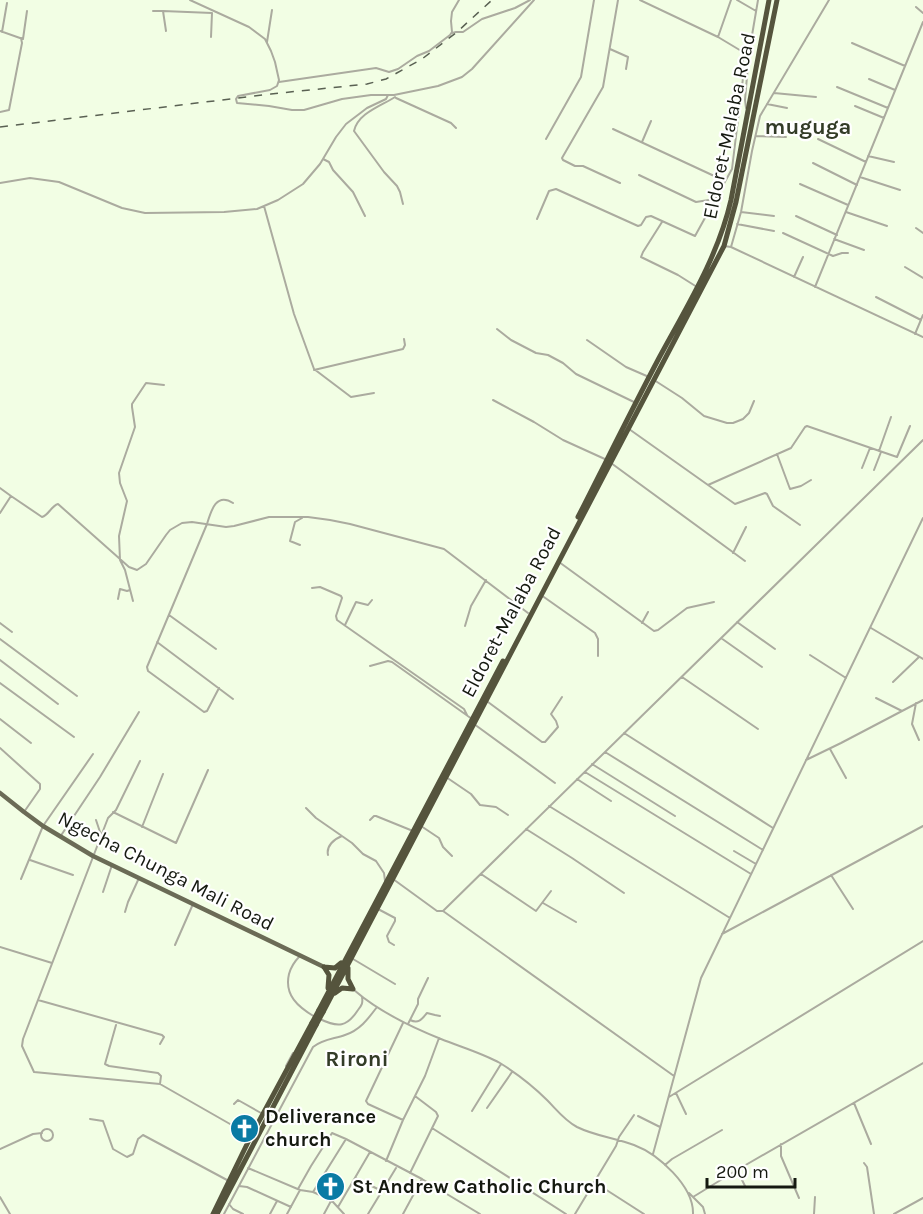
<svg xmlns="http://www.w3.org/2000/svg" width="923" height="1214" viewBox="0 0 923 1214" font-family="Karla,sans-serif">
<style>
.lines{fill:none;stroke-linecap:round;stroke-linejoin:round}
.street{stroke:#abab9f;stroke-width:2}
.primary{stroke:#6b6b56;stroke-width:4.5}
.highway{stroke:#55543d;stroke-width:5}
.rail{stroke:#5a6153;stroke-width:1.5;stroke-dasharray:8 8;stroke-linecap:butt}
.highway-bridge{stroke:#55543d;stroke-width:5}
.labels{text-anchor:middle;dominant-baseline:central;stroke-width:4.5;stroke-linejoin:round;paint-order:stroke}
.street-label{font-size:20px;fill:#151910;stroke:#fff}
.poi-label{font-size:20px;font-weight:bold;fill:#151910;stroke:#fff;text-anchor:start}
.quarter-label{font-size:22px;font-weight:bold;fill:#333c27;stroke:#fff}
</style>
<rect width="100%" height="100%" fill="#f2fee4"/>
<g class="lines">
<path class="street" d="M190 0 249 27 265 39 271 51 275 62 279 80 277 86 270 90 238 96 236 99 237 103 269 106 292 110H304L342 99 371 95H394L438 86 462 77 472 69 534 0
M618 0 603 87 562 158 563 160 575 166H583L620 183
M737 0 756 11
M916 7 923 13
M153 11H163
M0 31 20 38
M166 31 163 11 212 13
M2 32 7 3
M452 33 456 32H463L482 19 515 8 530 0
M211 37 212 13
M718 37 731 0
M267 42 272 10
M852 43 905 66
M610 49 628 57 626 69
M869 79 895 90
M279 82 376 68 389 72 398 69 417 56 429 51 450 35 452 32 451 21 452 12 459 0
M837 87 888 108
M774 93 816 97
M395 97C381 106 358 113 354 131L384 172 397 186 400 192 403 204
M396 98 451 123 456 128
M767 104 787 108
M855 106 884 118
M746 108 745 100 749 53 758 0
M0 112 9 110 22 43 21 38 23 39 27 11
M613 129 725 181
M756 136 786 137
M546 139 581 77 594 0
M818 139 866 162
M642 142 651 121
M868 156 894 162
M323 159 329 162 333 170 353 192 365 216
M813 163 857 185
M639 175 696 202 715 199
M860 177 900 190
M0 183 30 178 59 182 122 208 145 213 224 212 257 209 278 200 303 184 320 164 336 137 346 124 367 108 386 99 388 95
M800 184 848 205
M264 206 294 314 314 369 351 397 374 393
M741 212 774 216
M846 212 887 226
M796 216 837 235
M537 219 549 191 556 189 638 226 641 225 646 217 651 216 695 236 732 169 743 78V52L718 37 640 0
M662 222 643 252 641 257 678 275 697 287
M737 224 774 231
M916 228 923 233
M783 233 833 256 842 253H848
M834 239 864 250
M724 246 731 247 923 337
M731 247 741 212 752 151 760 116 829 0
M905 267 923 278
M794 277 803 257
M815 287 923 22
M876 297 921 320
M497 329 511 340 536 353 548 355 563 363 576 374 636 403
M915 334 923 315
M587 340 626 367 649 377
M314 370 403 349 405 345 404 339
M654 380 682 398 704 416 727 423H733L743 419 749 413 754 401
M493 400 534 422 563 440 607 460
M629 429 708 485 791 448 805 427 807 426 897 457 910 426
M879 451 891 417
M777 454 790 489 801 486 811 480
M611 463 745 561
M862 468 870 448
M874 470 881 452
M708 485 735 504 765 493 767 494 773 506 800 525
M0 488 11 496
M0 513 11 496 42 517C49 515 51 506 58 504L129 567 137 570 146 564 166 535 170 530 182 523 192 522 226 527 234 526 269 517H308L330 520 350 524 444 549 528 613
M300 545 290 541 295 522 302 518
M733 553 746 527
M559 562 654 631 658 630 687 608 714 602
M312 588 320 587 341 596 342 598 336 616 337 620 464 709 467 715
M541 595 595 633 598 639V656
M118 599 120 589 127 591 130 590
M133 601 125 570 120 560 119 536 127 501 120 483 119 473 135 427 132 407V404L146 383 164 385
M169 615 216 649
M737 622 775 649
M0 623 12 632
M642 623 648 612
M345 625 356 602 368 605 372 600
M465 626 471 606 486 580
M871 628 923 659
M721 638 762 667
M0 639 77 696
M157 642 233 699
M810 655 846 678
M0 660 58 704
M370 666 388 661 392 662 472 719
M682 677 758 729
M893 682 919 657
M0 683 74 737
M219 688 207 711 204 712 148 671 147 667 207 524C211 511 216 492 233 503
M876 698 902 711
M488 702 542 742H545L558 727 556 721 551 714 562 697
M916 703 912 724 919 740
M0 719 31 743
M474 724 555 783
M624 733 773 828
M0 748 40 784V789L24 812
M830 749 846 778
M605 752 763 850
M806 760 841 743 923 700
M140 761 116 810 108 818 23 1039 22 1046 34 1072 160 1084 251 1136
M592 764 675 816
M585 772 751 874
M446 777 471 794 480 805 496 807 508 815
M577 779 611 801
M549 806 730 918
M306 808 316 818 352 843 363 854 376 861 384 873 385 881
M113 812 176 843 208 770
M96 820 101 835
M370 820 374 816H376L413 831
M421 826 439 838 443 847 452 856
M142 827 163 774
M526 829 572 858 624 893
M60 837 100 777 139 712
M734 851 756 864
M328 855C326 846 334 839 342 836
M30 860 73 875
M481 874 536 911 551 891
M831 875 853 909
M21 879 43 826 93 754
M393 879 437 911H443L674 1076
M103 892 112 865
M543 903 576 922
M378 909 395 918V921L387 936 389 942 394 945
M443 911 923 440
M125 912 128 902 139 878
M722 934 923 826
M175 945 193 904
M0 947 52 963
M299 957C294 962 291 967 289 974 284 995 298 1007 315 1017
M353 959 395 984
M354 990C378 1011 411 1027 441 1039 461 1047 482 1053 500 1063 516 1073 533 1086 547 1100 557 1110 564 1120 577 1127 595 1136 615 1138 634 1145 658 1154 694 1186 693 1214
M38 1000 162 1035 164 1037 160 1044
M320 1019C338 1028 347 1027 358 1010 362 1005 363 1003 362 997
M410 1020C419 1024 422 1019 427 1013L435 1015 440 1016
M408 1024 418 1004V999L428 978
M116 1025 105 1064 109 1066 158 1073 161 1076 160 1084
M286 1066 293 1053
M676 1093 686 1114
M669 1097 923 941
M854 1103 871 1144
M234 1104 238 1100 261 1113
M487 1108 512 1072
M472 1111 501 1064
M638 1116 660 1127
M90 1119 103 1121 113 1149 127 1157 133 1154 138 1139 143 1135 227 1180
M403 1120 368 1104 366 1101 403 1023
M432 1128 566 1214
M41 1135a6 6 0 1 1 12 0a6 6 0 1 1-12 0Z
M781 1144V1156L799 1198
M0 1149 33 1134 42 1133
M653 1154 701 978 923 518
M386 1161 403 1120 425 1076 439 1038
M864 1163 867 1167 874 1214
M665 1165 672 1159 722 1130
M248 1168 300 1190 313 1192 322 1196 333 1202 344 1214
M737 1170 745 1186
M410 1173 438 1116 436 1112 415 1096
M355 1178 382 1191
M422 1179 480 1214
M594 1182 644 1214
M239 1186 247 1187 291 1207
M298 1189 311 1166 332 1133 346 1139
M313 1192 346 1139 422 1179 403 1214
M689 1193 703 1207 705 1214
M0 1197 10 1214
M693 1197 737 1170 923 1063
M229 1204 233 1209 243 1214
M338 1207 370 1152
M224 1214 313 1047C323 1039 334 1039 345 1035 360 1030 368 1019 377 1007
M270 1214 277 1201
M287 1214 300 1190
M324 1214 331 1201
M368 1214 396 1168
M575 1214 616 1146 619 1137 634 1115
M814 1214 815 1197
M894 1214 923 1198"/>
<path class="primary" d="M0 793 24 812 43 826 93 856 324 967"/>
<path class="highway" d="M578 517C605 464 631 411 659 358 686 308 718 257 731 200L769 0
M324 967 329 975 328 988
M324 967 335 968 341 963
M348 968V979L353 989
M335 993 342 988 353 989
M319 1010 503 661
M323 1012 724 246 736 202 777 0
M213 1214 251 1136 312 1023
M217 1214 316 1025"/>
<path class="rail" d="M0 127 271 94 367 84 386 79 422 59 457 32 492 0"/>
<path class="highway-bridge" d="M312 1023 319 1010
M316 1025 323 1012"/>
</g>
<defs>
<symbol id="church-disc" viewBox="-11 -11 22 22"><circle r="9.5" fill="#0a7ba4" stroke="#fff"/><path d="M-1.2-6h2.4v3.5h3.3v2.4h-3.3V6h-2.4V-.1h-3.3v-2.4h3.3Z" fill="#fff"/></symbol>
</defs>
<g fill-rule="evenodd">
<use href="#church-disc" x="228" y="1112" width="33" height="33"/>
<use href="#church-disc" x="314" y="1170" width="33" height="33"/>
</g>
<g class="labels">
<g class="street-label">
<text transform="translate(729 126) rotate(-78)">Eldoret-Malaba Road</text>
<text transform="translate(511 612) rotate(-62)">Eldoret-Malaba Road</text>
<text transform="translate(166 871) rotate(27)">Ngecha Chunga Mali Road</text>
</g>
<g class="poi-label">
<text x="265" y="1116">Deliverance<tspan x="265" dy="23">church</tspan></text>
<text x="352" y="1186">St Andrew Catholic Church</text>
</g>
<g class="quarter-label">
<text x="808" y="127">muguga</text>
<text x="357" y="1059">Rironi</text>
</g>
</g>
<path d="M707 1178v9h88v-9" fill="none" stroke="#151910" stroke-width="3"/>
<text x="716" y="1178" font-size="18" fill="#151910" stroke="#ffffff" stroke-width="4.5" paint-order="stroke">200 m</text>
</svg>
